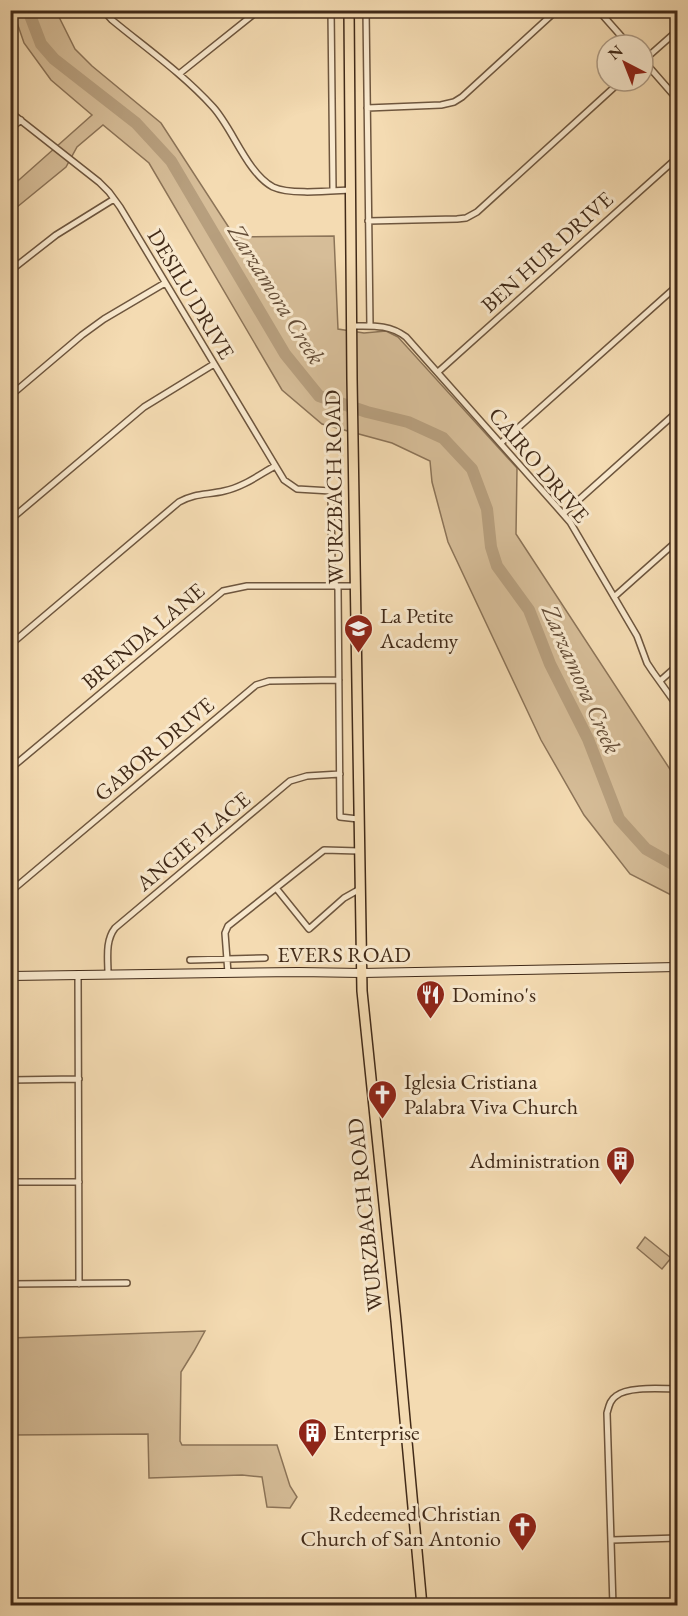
<svg xmlns="http://www.w3.org/2000/svg" width="688" height="1616" viewBox="0 0 688 1616" font-family="'EB Garamond',serif">
<style>
.green{fill:#d6bd98;stroke:#8c7458;stroke-width:1.5}
.lines{fill:none;stroke-linecap:round;stroke-linejoin:round}
.river{stroke:#b79f7e;stroke-width:12}
.street-casing{stroke:#6e563e;stroke-width:8}
.secondary-casing{stroke:#412a18;stroke-width:10}
.primary-casing{stroke:#412a18;stroke-width:12}
.street{stroke:#f8e8cd;stroke-width:5}
.secondary{stroke:#f8e8cd;stroke-width:8}
.primary{stroke:#f4dbb2;stroke-width:9}
.labels{text-anchor:middle;dominant-baseline:central;stroke-width:6;stroke-linejoin:round;paint-order:stroke}
.street-label{font-size:22px;fill:#412a18;stroke:#f8e8cd}
.poi-label{font-size:22px;fill:#412a18;stroke:#f8e8cd;text-anchor:start}
.water-label{font-size:24px;font-style:italic;fill:#644d37;stroke:#f8e8cd}
</style>
<rect width="100%" height="100%" fill="#f4dbb2"/>
<filter id="stains"><feTurbulence type="fractalNoise" baseFrequency=".00333" numOctaves="4"/><feColorMatrix values="0 0 0 0 .2 0 0 0 0 .09 0 0 0 0 .02 0 0 0 .5 -.17"/></filter>
<radialGradient id="worn" r=".72"><stop offset=".6" stop-color="#630" stop-opacity="0"/><stop offset="1" stop-color="#630" stop-opacity=".3"/></radialGradient>
<path class="green" d="M13 11H56L75 49 92 66 161 123 235 237 334 236 338 329 364 333 386 331 398 337 517 468 516 534 677 780V898L630 874 584 815 541 740 448 542 432 482 430 461 392 443 322 424 282 390 149 163 103 125 77 147 66 167 11 212V187L92 115 51 80 24 43Z
M645 1237 671 1258 662 1269 637 1248Z
M205 1331 194 1351 181 1372 180 1441 182 1445H277L290 1486 297 1497 290 1508 267 1507 262 1477 242 1475 149 1478 148 1434 11 1435V1338Z"/>
<g class="lines">
<path class="river" d="M28 10 41 44 54 59 136 123 171 161 285 354 319 396 367 412 408 422 443 438 472 469 487 509 491 547 497 566 529 610 550 664 588 739 619 819 646 849 678 867"/>
<defs>
<path id="street" d="M103 10 112 20C146 48 183 74 213 107 233 129 247 173 273 187 290 195 330 191 350 190
M331 10 333 191
M366 10 370 326
M598 10 629 45
M643 60 678 100
M643 61 678 30
M179 74 259 10
M367 108 441 105 454 102 462 97 557 10
M10 112 99 182 109 192 120 207 284 480 297 489 331 491 332 569 334 581 338 589 340 817 358 819
M10 129 21 120
M368 221 457 219 466 218 477 212 621 81
M10 271 56 235 114 199
M351 326C372 326 389 324 406 337L563 514 570 522 637 636 647 663 653 672 678 707
M438 372 678 157
M10 396 82 335 104 319 165 283
M501 443 678 285
M563 514 678 411
M10 520 144 407 214 364
M614 597 678 540
M10 645 179 502C195 493 207 495 224 491 243 487 259 475 275 466
M660 681 678 665
M10 769 223 591 247 586H355
M276 888 309 929 344 898 360 889
M10 892 256 685 269 681 339 680
M190 960 265 958
M228 973 225 933 228 926 324 850 359 851
M78 974 79 1284
M108 974C108 958 105 941 115 928L290 781 307 776 340 774
M10 1080 79 1079
M10 1182H79
M10 1284 127 1283
M612 1540 678 1538
M613 1606 607 1413C609 1406 610 1400 616 1396 628 1386 662 1389 678 1389"/>
<path id="secondary" d="M10 976 298 972 362 973 678 967"/>
<path id="primary" d="M349 10 352 379 362 991 396 1321 422 1606"/>
</defs>
<use href="#street" class="street-casing"/>
<use href="#secondary" class="secondary-casing"/>
<use href="#primary" class="primary-casing"/>
<use href="#street" class="street"/>
<use href="#secondary" class="secondary"/>
<use href="#primary" class="primary"/>
</g>
<defs>
<symbol id="school-pin" viewBox="-11 -11 22 30"><path d="M0 17L-7.5 6A9.5 9.5 0 1 1 7.5 6Z" fill="#8f2418" stroke="#f8e8cd"/><path d="M0-5L7-2L0 1L-7-2ZM-4 1L0 2.5L4 1V4Q0 6-4 4Z" fill="#fff"/></symbol>
<symbol id="restaurant-pin" viewBox="-11 -11 22 30"><path d="M0 17L-7.5 6A9.5 9.5 0 1 1 7.5 6Z" fill="#8f2418" stroke="#f8e8cd"/><path d="M-5-6h1v4h1v-4h1v4h1v-4h1v5L-1.5 .5V6h-2V.5L-5-1ZM5-6V6H3V1.5H1.5Q1.5-4 5-6Z" fill="#fff"/></symbol>
<symbol id="church-pin" viewBox="-11 -11 22 30"><path d="M0 17L-7.5 6A9.5 9.5 0 1 1 7.5 6Z" fill="#8f2418" stroke="#f8e8cd"/><path d="M-1.2-6h2.4v3.5h3.3v2.4h-3.3V6h-2.4V-.1h-3.3v-2.4h3.3Z" fill="#fff"/></symbol>
<symbol id="building-pin" viewBox="-11 -11 22 30"><path d="M0 17L-7.5 6A9.5 9.5 0 1 1 7.5 6Z" fill="#8f2418" stroke="#f8e8cd"/><path d="M-4-6H4V6H1V3H-1V6H-4ZM-2.5-4.3h1.7v1.8h-1.7ZM.8-4.3h1.7v1.8H.8ZM-2.5-1h1.7V.8h-1.7ZM.8-1h1.7V.8H.8Z" fill="#fff"/></symbol>
</defs>
<g fill-rule="evenodd">
<use href="#school-pin" x="342" y="612" width="33" height="45"/>
<use href="#restaurant-pin" x="414" y="978" width="33" height="45"/>
<use href="#church-pin" x="366" y="1078" width="33" height="45"/>
<use href="#building-pin" x="604" y="1144" width="33" height="45"/>
<use href="#building-pin" x="296" y="1416" width="33" height="45"/>
<use href="#church-pin" x="506" y="1510" width="33" height="45"/>
</g>
<g class="labels">
<g class="street-label">
<text transform="translate(547 252) rotate(-42)">BEN HUR DRIVE</text>
<text transform="translate(191 294) rotate(59)">DESILU DRIVE</text>
<text transform="translate(539 465) rotate(50)">CAIRO DRIVE</text>
<text transform="translate(334 487) rotate(-91)">WURZBACH ROAD</text>
<text transform="translate(143 636) rotate(-40)">BRENDA LANE</text>
<text transform="translate(154 749) rotate(-40)">GABOR DRIVE</text>
<text transform="translate(193 841) rotate(-40)">ANGIE PLACE</text>
<text x="344" y="954">EVERS ROAD</text>
<text transform="translate(365 1215) rotate(-96)">WURZBACH ROAD</text>
</g>
<g class="poi-label">
<text x="380" y="615">La Petite<tspan x="380" dy="25">Academy</tspan></text>
<text x="452" y="994">Domino's</text>
<text x="404" y="1081">Iglesia Cristiana<tspan x="404" dy="25">Palabra Viva Church</tspan></text>
<text x="600" y="1160" text-anchor="end">Administration</text>
<text x="333" y="1432">Enterprise</text>
<text x="501" y="1513" text-anchor="end">Redeemed Christian<tspan x="501" dy="25">Church of San Antonio</tspan></text>
</g>
<g class="water-label">
<text transform="translate(277 294) rotate(58)">Zarzamora Creek</text>
<text transform="translate(582 679) rotate(66)">Zarzamora Creek</text>
</g>
</g>
<rect width="688" height="1616" fill="none" stroke="#f4dbb2" stroke-width="36"/>
<rect x="12" y="12" width="664" height="1592" fill="none" stroke="#412a18" stroke-width="3"/>
<rect x="18" y="18" width="652" height="1580" fill="none" stroke="#412a18" stroke-width="1.5"/>
<g transform="translate(625 63) rotate(318)"><circle r="28" fill="#f8e8cd" stroke="#af9c85" stroke-width="1.5"/>
<path d="M0-4.5L10 22L0 15L-10 22Z" fill="#8f2418"/>
<text y="-9" font-size="16" font-weight="bold" text-anchor="middle" fill="#412a18">N</text>
</g>
<rect width="100%" height="100%" filter="url(#stains)"/>
<rect width="100%" height="100%" fill="url(#worn)"/>
</svg>
